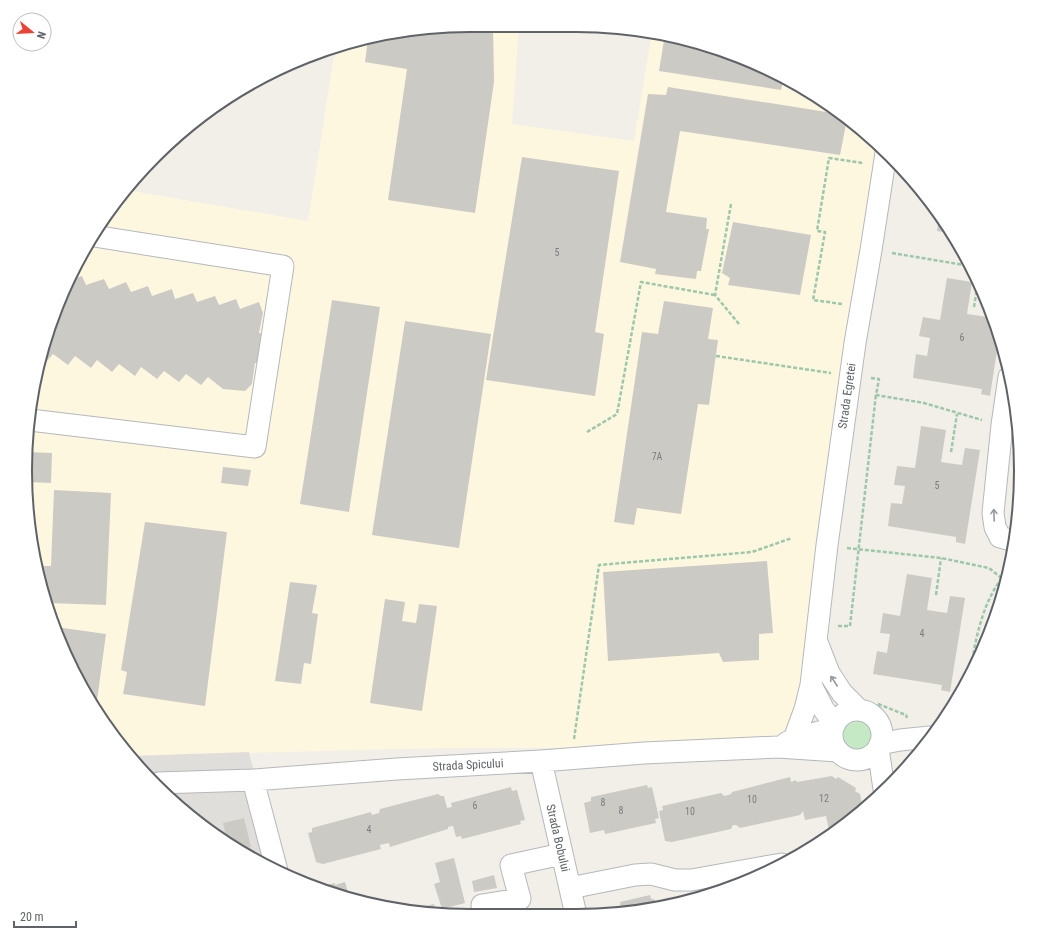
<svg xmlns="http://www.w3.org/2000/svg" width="1046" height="941" viewBox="0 0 1046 941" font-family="'Roboto Condensed',sans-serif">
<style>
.commercial{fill:#fef7e0}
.industrial{fill:#e0deda}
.green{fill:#c5e8c5}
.building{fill:#cccac5}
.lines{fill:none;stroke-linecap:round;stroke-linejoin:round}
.minor-casing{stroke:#b5b8bc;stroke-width:23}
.path{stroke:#9cc7a9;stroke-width:2.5;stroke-dasharray:4 2;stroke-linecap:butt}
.minor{stroke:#fff;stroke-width:21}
.oneway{stroke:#979a9d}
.labels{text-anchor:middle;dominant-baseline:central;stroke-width:4;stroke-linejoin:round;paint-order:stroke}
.number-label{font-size:10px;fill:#7a7d7f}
.street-label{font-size:12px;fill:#5f6368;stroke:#fff}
.rim{fill:none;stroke:#5f6368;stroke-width:2}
</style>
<rect width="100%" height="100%" fill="#f1efe8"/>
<path class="commercial" d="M470 25H519L512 124 634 141 652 32 662 34 746 59 798 85 869 136 884 151 804 734 580 748H439L131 756 117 742 71 668 40 586 25 471 34 383 71 274 117 199 126 190 308 221 335 50 383 34Z"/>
<path class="industrial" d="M249 752 278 872 199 824 131 756Z"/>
<path class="green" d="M841 735a16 16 0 1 1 32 0a16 16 0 1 1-32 0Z"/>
<path class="building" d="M470 25H493L494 82 475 213 388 200 407 69 365 62 368 39 383 34Z
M665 34 746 59 784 78 781 90 659 71Z
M668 87 839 114 847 119 840 155 680 131 666 212 707 218 706 229H709L701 271H697L696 279 655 274 656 269 620 262 648 94 666 95Z
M522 157 619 171 595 332 604 334 595 396 486 380Z
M939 216 950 233 937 231Z
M733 222 811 235 800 295 728 285 730 278 722 273Z
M82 276 86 285 104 279 109 289 126 282 131 292 148 286 152 296 172 289 175 299 193 293 197 302 215 296 219 305 236 299 240 309 259 302 263 313 259 333 263 334 259 363H255L252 384 245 391 223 389 208 377 201 385 186 374 179 382 164 371 157 379 141 367 135 376 119 364 112 372 97 360 91 368 75 356 68 365 53 354 47 361 42 358 69 280Z
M947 278 972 282 967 314 987 317 988 309 999 338 990 396 981 394 982 389 913 378 916 354 927 356 930 338 919 336 923 317 940 320Z
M332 300 380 307 349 512 300 504Z
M664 301 713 308 708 339 718 340 709 405 698 404 681 514 637 508 634 525 614 522 642 332 658 334Z
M405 321 491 334 459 548 372 535Z
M921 426 946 430 941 462 962 465 965 448 980 450 965 544 956 542V537L888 526 891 503 902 504 905 486 894 485 897 466 915 468Z
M27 452 52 453 51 483 27 482 25 471Z
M223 467 251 470 248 486 221 483Z
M54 490 111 493 106 605 47 603 40 586 35 550 40 551V566H51Z
M145 522 227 532 205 706 123 694 127 672 121 670Z
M767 561 773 633 759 634V660L723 662 719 653 608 661 603 572Z
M907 574 932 578 927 610 947 613 950 596 965 598 950 692 941 690 942 685 873 674 877 651 887 653 890 634 880 633 883 613 900 616Z
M290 582 317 585 312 613 318 614 311 664 304 663 301 684 275 681Z
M385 599 405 602 402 621 416 623 419 604 437 606 422 711 370 703Z
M56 627 106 634 96 708 71 668Z
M832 776 836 779 838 777 856 788 855 791 860 794 863 809 847 824 830 834 826 816 805 820 803 811 800 815 740 828 736 825H733L731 829 672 842 665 841 659 811 663 810 662 806 721 793 724 796 728 795 731 794 732 792 790 777 791 782 796 780 797 782Z
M647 785 648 788 652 787 659 818 655 819 656 823 605 834 604 830 590 833 584 803 591 801V797Z
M511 787 512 791 517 790 525 820 520 821 521 824 462 839 461 836 456 837 453 826H452L448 827V829L390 847 389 843 384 844 380 845 381 849 323 864 316 862 308 833 312 832V828L371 812 372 815 379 813 380 809 438 794 441 796H444L447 808 452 807 451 803Z
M244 818 251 847 241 850 227 841 223 823Z
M454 858 465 903 442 909 434 884 440 882 435 863Z
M494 875 497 888 474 892 472 881Z
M345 882 350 899 322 888V886L335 883V885Z
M650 895 651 899H654L656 907 618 913 617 909 621 908 620 902Z
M434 904 437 914 410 910Z
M468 912 469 915H457V914Z"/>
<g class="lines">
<defs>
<path id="minor" d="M1009 377 1002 425 993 513 995 527 1000 537 1014 541
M30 420 255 447 283 266 94 236
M817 642 829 673 842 693 859 710
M811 685 824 710 835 724
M832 735a25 25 0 1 1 50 0a25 25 0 1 1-50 0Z
M794 739 805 709 811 685 827 545 855 343 871 250 886 153
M786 743 794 739 833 728
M880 744 900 740 930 737
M878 748 884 789
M541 761 576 915
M253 780 277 871
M158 783 253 780 397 769 541 761 644 753 778 747 838 751
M570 888 635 875 651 874 675 880H691L782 864
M484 915 482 905 520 899 511 865 562 854"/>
</defs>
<use href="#minor" class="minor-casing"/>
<path class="path" d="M731 204 715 295 739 324
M892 253 970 266
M842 304 813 300 825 232 817 231 829 158 863 163
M974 307 978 282
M716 356 831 373
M871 378 879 379 876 395 924 403 982 420
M587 432 617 414 641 282 715 295
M951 452 957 414
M847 548 941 558 989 568 1005 581
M936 595 941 558
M838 626H850L876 394
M971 672C974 642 984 595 1007 573
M878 704 906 715 907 718
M574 739 599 565 752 552 792 538"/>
<use href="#minor" class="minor"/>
</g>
<defs><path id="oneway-shaft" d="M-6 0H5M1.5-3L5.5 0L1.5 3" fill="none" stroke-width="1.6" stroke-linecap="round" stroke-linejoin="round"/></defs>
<g class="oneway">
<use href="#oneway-shaft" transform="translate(994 515) rotate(-92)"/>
<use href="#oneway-shaft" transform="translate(834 681) rotate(-123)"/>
</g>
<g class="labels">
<g class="number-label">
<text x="557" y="252">5</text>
<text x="962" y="337">6</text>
<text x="657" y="456">7A</text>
<text x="937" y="485">5</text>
<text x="922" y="633">4</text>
<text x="824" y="798">12</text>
<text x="752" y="799">10</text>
<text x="603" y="802">8</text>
<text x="475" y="805">6</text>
<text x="621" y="810">8</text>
<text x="690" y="811">10</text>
<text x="369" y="829">4</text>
</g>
<g class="street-label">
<text transform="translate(847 396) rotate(-82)">Strada Egretei</text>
<text transform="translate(468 765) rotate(-3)">Strada Spicului</text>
<text transform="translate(558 838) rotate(77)">Strada Bobului</text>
</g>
</g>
<path d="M0 0H1046V941H0ZM470 32H576A438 438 0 0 1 1014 470V471A438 438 0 0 1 576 909H470A438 438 0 0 1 32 471V470A438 438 0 0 1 470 32Z" fill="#fff" fill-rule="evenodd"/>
<path class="rim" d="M470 32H576A438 438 0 0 1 1014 470V471A438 438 0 0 1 576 909H470A438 438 0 0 1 32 471V470A438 438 0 0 1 470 32Z"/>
<g transform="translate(32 32) rotate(108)"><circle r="19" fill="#ffffff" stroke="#bfc1c3"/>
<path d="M0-3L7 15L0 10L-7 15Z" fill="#ea4335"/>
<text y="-6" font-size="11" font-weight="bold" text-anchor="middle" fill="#5f6368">N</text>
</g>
<path d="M14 921v6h62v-6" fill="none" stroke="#5f6368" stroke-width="2"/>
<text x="20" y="921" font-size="12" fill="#5f6368" stroke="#ffffff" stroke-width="3" paint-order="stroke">20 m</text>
</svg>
